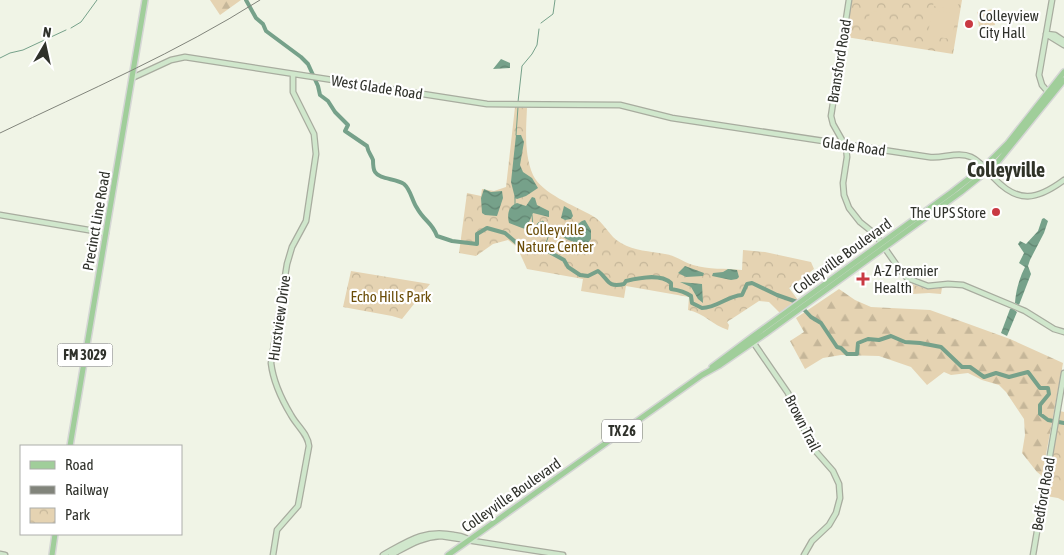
<svg xmlns="http://www.w3.org/2000/svg" width="1064" height="555" viewBox="0 0 1064 555" font-family="'Asap Condensed',sans-serif">
<style>
.forest{fill:url(#forest-firs)}
.park{fill:url(#park-crowns)}
.pitch{fill:#e5d3b2}
.water{fill:url(#water-waves)}
.lines{fill:none;stroke-linecap:round;stroke-linejoin:round}
.stream{stroke:#76a18a;stroke-width:1}
.river{stroke:#76a18a;stroke-width:4}
.secondary-casing{stroke:#a8ac9f;stroke-width:7}
.primary-casing{stroke:#d5d6d5;stroke-width:8}
.secondary{stroke:#d0e7cc;stroke-width:4.5}
.primary{stroke:#a0ce9a;stroke-width:5}
.rail{stroke:#81847b;stroke-width:1}
.poi-dot{fill:#c93942;stroke:#fff;stroke-width:2}
.labels{text-anchor:middle;dominant-baseline:central;stroke-width:4.5;stroke-linejoin:round;paint-order:stroke}
.shield{fill:#fff;stroke:#6d6f6b;stroke-width:1}
.shield-label{font-size:14px;font-weight:bold;fill:#2f312b}
.poi-label{font-size:15px;fill:#2f312b;stroke:#fff;text-anchor:start}
.street-label{font-size:15px;fill:#2f312b;stroke:#fff}
.park-label{font-size:15px;fill:#6b4d08;stroke:#fff}
.district-label{font-size:20px;font-weight:bold;fill:#2f3227;stroke:#fff}
</style>
<defs>
<pattern id="forest-firs" width="22" height="20" patternUnits="userSpaceOnUse" patternTransform="scale(1.25)"><rect width="22" height="20" fill="#e5d3b2"/><path d="M5 1l3.5 6h-7zM16 11l3.5 6h-7z" fill="#c5b699"/></pattern>
<pattern id="park-crowns" width="20" height="18" patternUnits="userSpaceOnUse" patternTransform="scale(1.25)"><rect width="20" height="18" fill="#e5d3b2"/><path d="M2 6a3 3 0 1 1 6 0M12 15a3 3 0 1 1 6 0" fill="none" stroke="#c5b699"/></pattern>
<pattern id="water-waves" width="16" height="10" patternUnits="userSpaceOnUse" patternTransform="scale(1.25)"><rect width="16" height="10" fill="#76a18a"/><path d="M0 5q4-4 8 0t8 0" fill="none" stroke="#618471"/></pattern>
</defs>
<rect width="100%" height="100%" fill="#f0f4e6"/>
<path class="forest" d="M210 0H241L220 15Z
M839 289 855 300 871 307 930 310 1010 339 1063 363 1042 476 1037 472 1022 453 1025 435 1024 419 1006 392 999 385 982 380 968 373 951 375 944 372 927 385 911 367 879 356 841 355 823 358 805 369 790 341 804 332 796 318Z"/>
<path class="park" d="M851 0H962L953 54 846 37Z
M993 9 995 25 979 27 977 12Z
M515 107 527 108C526 130 524 154 533 175 541 193 575 206 591 215 604 221 609 237 621 243 635 251 649 251 665 254 675 255 683 262 693 265 709 270 725 268 742 270L743 250 765 252 811 262 814 269 789 288 798 300 780 313 769 302 759 301 727 322 729 325 728 330C712 325 704 313 688 310L689 297 626 286 624 298 581 291 583 279 527 269 517 247 508 240 493 244 476 256 459 253 467 193 481 196 482 189 494 191 506 187Z
M351 271 430 284 402 319 392 316 343 307Z
M909 283 927 289 942 288 941 294 929 293 895 295Z
M1060 411 1064 412V501L1058 498 1046 496Z"/>
<path class="pitch" d="M934 0H960L959 4 953 9 933 6Z
M932 10 950 13 955 21 952 39 929 36 928 34Z
M869 17a6 6 0 1 1 12 0a6 6 0 1 1-12 0Z"/>
<path class="water" d="M501 59 510 63V68L493 69Z
M516 135H521L524 142 520 165 523 172 532 178 538 188 526 196 517 199 515 198 511 182Z
M484 189 491 192 502 191 503 198 497 216 485 215 482 213 481 198Z
M532 197 535 198 537 205 549 211V217L533 213 526 229 522 228 509 223C507 215 508 206 517 203L526 206Z
M564 206 571 210 573 216 571 219 565 220 561 218Z
M1044 218 1048 221 1044 233 1030 260 1028 266 1031 274 1019 305 1015 303C1016 290 1019 279 1025 267L1019 263 1024 253 1018 244 1020 241 1026 244 1038 231 1042 219Z
M585 220 591 230V239L588 243C579 244 564 241 558 232L560 229H571L582 221Z
M685 266 704 273 703 276 686 277 678 273Z
M728 269 737 270 739 277 737 279 731 280 712 276 713 273 723 272Z
M680 282 702 284 703 303 698 299 691 287Z
M1012 308 1017 312 1007 336 1001 333 1010 309Z"/>
<g class="lines">
<path class="stream" d="M541 23 553 14 555 0
M71 28 81 22 97 0
M0 58 10 53 23 50 66 30
M518 102 522 66 532 54 537 45 539 29
M516 135 518 107
M515 205V197
M532 215 533 227 535 228 538 223 543 221C551 237 549 233 544 249"/>
<path class="river" d="M246 0 256 18 263 24 266 31 301 57 308 64 318 86 320 95 328 101 335 112 348 125 345 131 367 146C368 152 371 155 373 160 373 164 373 169 375 172 380 180 396 178 404 184 411 190 412 201 417 208 424 221 432 222 437 236L452 241 477 244V234L487 228 505 233 519 245 544 249 564 260 568 267 580 275 588 276 598 271C609 279 606 288 624 284L626 281C638 278 660 273 671 283V289C678 290 684 291 691 296L692 303 702 308C717 308 727 296 742 295L747 284 752 283 777 295 797 302 811 317 821 323 837 347 841 348 847 354H857L858 343 868 339 879 340 891 336 905 342 920 343 941 347 962 367H970L984 377 996 373 1009 377 1028 372 1040 388H1048L1049 394 1040 405V414L1048 420 1064 423"/>
<defs>
<path id="secondary" d="M849 0 831 116 833 124 846 147 847 157 843 183 844 195 849 208 860 222 875 234 900 270 907 278 928 286 948 284 963 285 1025 311 1054 329 1064 332
M1046 34 1064 45
M1047 34 1055 35 1064 41
M132 78 171 60 185 57 487 104 620 105 672 118 929 157C942 159 958 151 971 157 980 161 987 170 994 178 1018 204 1037 200 1064 180
M1048 92 1042 85 1039 75 1052 0
M0 215 106 233
M753 342 788 393 812 447 833 471 839 484 840 498 836 513 829 525 812 541 804 555
M0 554 5 555
M273 555 277 530 298 506 309 446C308 434 297 426 291 415 282 400 273 380 271 363L287 264 292 247 306 221 316 154 314 134 293 92V74
M383 555C408 541 424 529 454 535 460 536 464 536 469 540
M391 555C408 546 421 537 441 536L563 555
M1033 555 1064 373"/>
<path id="primary" d="M712 367 752 337 952 192 984 167 1008 143 1064 72
M70 446 145 0
M52 555 55 534
M448 555 702 375 720 365 765 334 961 192 996 164 1064 80"/>
</defs>
<use href="#secondary" class="secondary-casing"/>
<use href="#primary" class="primary-casing"/>
<use href="#secondary" class="secondary"/>
<use href="#primary" class="primary"/>
<path class="rail" d="M0 133C87 91 178 52 260 0"/>
</g>
<g class="poi-dot">
<circle cx="969" cy="24" r="5"/>
<circle cx="996" cy="212" r="5"/>
<path d="M860.5 271.5h5v5h5v5h-5v5h-5v-5h-5v-5h5z"/>
</g>
<g class="labels">
<g class="shield">
<rect x="57.5" y="343.5" width="55" height="23" rx="4"/>
<rect x="602" y="419.5" width="40" height="23" rx="4"/>
</g>
<g class="shield-label">
<text x="85" y="355">FM 3029</text>
<text x="622" y="431">TX 26</text>
</g>
<g class="poi-label">
<text x="979" y="15">Colleyview<tspan x="979" dy="17">City Hall</tspan></text>
<text x="986" y="212" text-anchor="end">The UPS Store</text>
<text x="874" y="270">A-Z Premier<tspan x="874" dy="17">Health</tspan></text>
</g>
<g class="street-label">
<text transform="translate(839 61) rotate(-81)">Bransford Road</text>
<text transform="translate(377 87) rotate(9)">West Glade Road</text>
<text transform="translate(854 146) rotate(8)">Glade Road</text>
<text transform="translate(96 221) rotate(-80)">Precinct Line Road</text>
<text transform="translate(842 256) rotate(-36)">Colleyville Boulevard</text>
<text transform="translate(279 318) rotate(-82)">Hurstview Drive</text>
<text transform="translate(803 423) rotate(63)">Brown Trail</text>
<text transform="translate(1043 494) rotate(-80)">Bedford Road</text>
<text transform="translate(511 495) rotate(-35)">Colleyville Boulevard</text>
</g>
<g class="park-label">
<text x="555" y="229">Colleyville<tspan x="555" dy="17">Nature Center</tspan></text>
<text x="391" y="296">Echo Hills Park</text>
</g>
<g class="district-label">
<text x="1006" y="169">Colleyville</text>
</g>
</g>
<rect x="20" y="445" width="162" height="90" fill="#ffffff" stroke="#acadaa"/>
<rect x="30" y="461" width="25" height="8" fill="#a0ce9a" stroke="#acadaa"/>
<text x="65" y="470" font-size="15" fill="#2f312b">Road</text>
<rect x="30" y="486" width="25" height="8" fill="#81847b" stroke="#acadaa"/>
<text x="65" y="495" font-size="15" fill="#2f312b">Railway</text>
<rect x="30" y="508" width="25" height="15" fill="url(#park-crowns)" stroke="#acadaa"/>
<text x="65" y="520" font-size="15" fill="#2f312b">Park</text>
<g transform="translate(45 45) rotate(9)" stroke="#ffffff" stroke-width="4" paint-order="stroke">
<path d="M0-4L9 19L0 12L-9 19Z" fill="#2f312b"/>
<text y="-8" font-size="14" font-weight="bold" text-anchor="middle" fill="#2f312b">N</text>
</g>
</svg>
